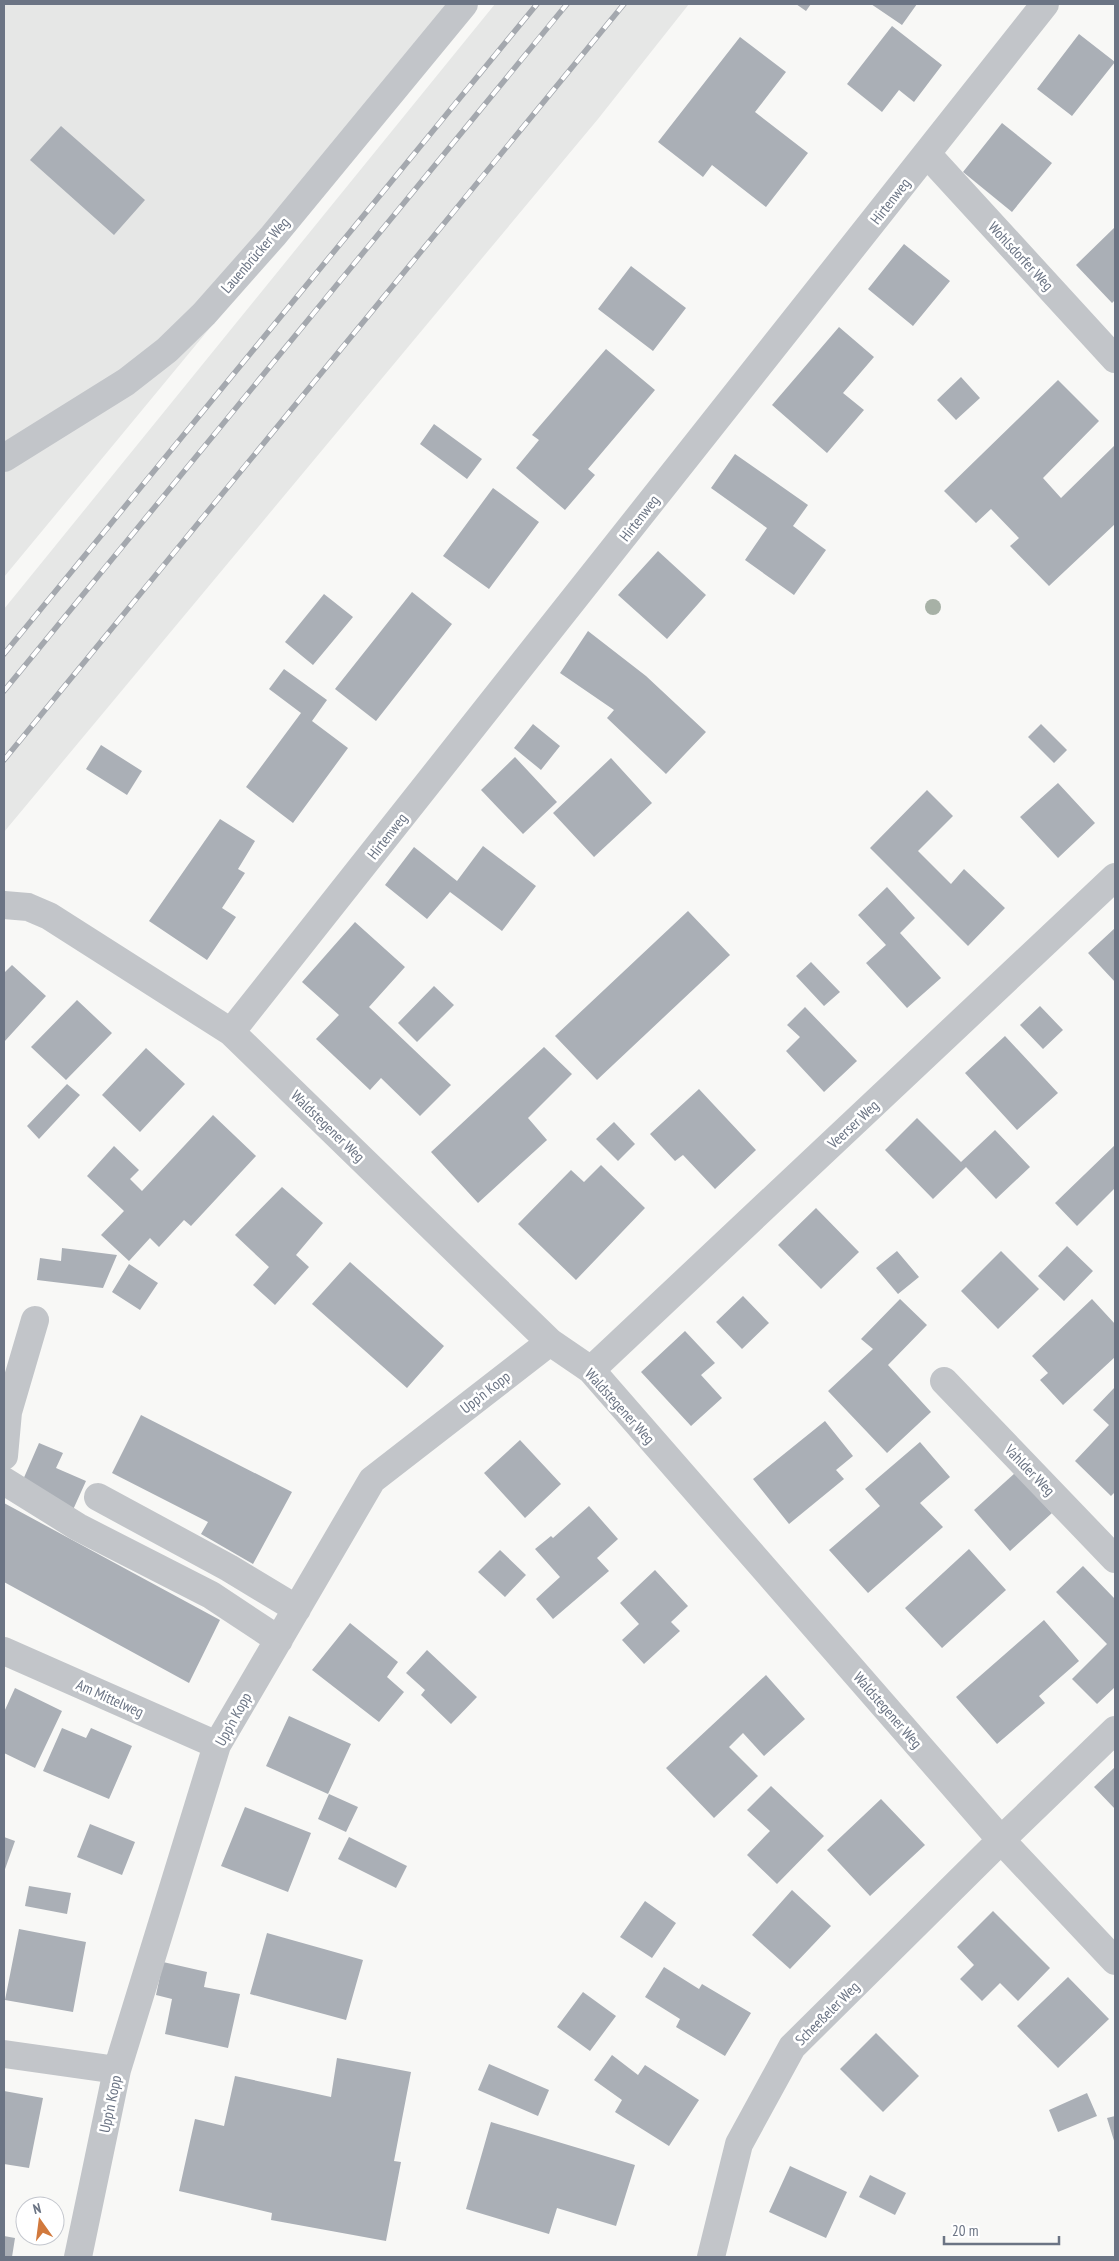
<svg xmlns="http://www.w3.org/2000/svg" width="1119" height="2261" viewBox="0 0 1119 2261" font-family="'PT Sans Narrow',sans-serif">
<style>
.built{fill:#e6e7e6}
.building{fill:#aaafb6}
.lines{fill:none;stroke-linecap:round;stroke-linejoin:round}
.minor{stroke:#c2c5c9;stroke-width:28}
.rail-casing{stroke:#a4a8ae;stroke-width:5.5}
.rail{stroke:#fff;stroke-width:4;stroke-dasharray:11;stroke-linecap:butt}
.tree{fill:#a7b1a6}
.labels{text-anchor:middle;dominant-baseline:central;stroke-width:5;stroke-linejoin:round;paint-order:stroke}
.street-label{font-size:15px;fill:#6b7484;stroke:#fff}
</style>
<rect width="100%" height="100%" fill="#f8f8f6"/>
<path class="built" d="M4 4H478L4 577Z
M495 4H689L598 119 4 832V609Z"/>
<path class="building" d="M796 4H811L806 11Z
M871 4H917L902 25Z
M892 26 942 65 914 102 899 90 882 112 847 84Z
M1079 34 1115 62 1072 116 1037 89Z
M740 37 786 72 755 112 808 153 766 207 712 165 703 177 658 142Z
M1002 123 1052 163 1012 212 963 172Z
M61 126 145 200 114 235 30 160Z
M1115 227V300L1112 303 1076 265Z
M904 244 950 281 913 326 868 289Z
M631 266 686 308 653 351 598 309Z
M839 327 874 357 843 393 864 410 827 453 772 405Z
M606 349 655 390 588 469 595 475 565 510 516 468 539 440 532 435Z
M961 377 980 398 956 420 937 400Z
M1058 380 1099 421 1043 478 1061 498 1115 445V524L1049 586 1010 546 1019 538 991 509 976 523 944 491Z
M434 424 482 459 467 479 420 444Z
M735 454 808 505 793 526 826 550 794 595 745 560 767 528 711 488Z
M493 488 539 522 489 589 443 556Z
M658 551 706 595 667 639 618 595Z
M412 592 452 624 376 721 335 689Z
M324 594 353 617 313 665 285 642Z
M588 631 646 676 706 732 666 774 607 718 614 710 560 673Z
M284 669 327 700 312 721 348 748 293 823 246 787 301 713 269 689Z
M533 724 560 746 541 770 514 748Z
M1041 724 1067 750 1054 763 1028 737Z
M101 745 142 771 127 795 86 769Z
M515 757 557 802 523 834 481 790Z
M611 758 652 803 594 857 553 813Z
M1058 783 1095 823 1058 858 1020 817Z
M927 790 953 816 918 851 951 884 964 869 1005 908 968 946 870 848Z
M220 819 255 841 238 869 245 873 222 908 236 917 207 960 149 921Z
M483 846 536 886 502 931 450 892 427 919 385 885 414 847 457 881Z
M887 887 915 918 900 933 941 978 907 1008 866 963 886 945 858 915Z
M688 911 730 955 597 1080 555 1036Z
M355 922 405 967 369 1007 451 1085 420 1116 381 1078 370 1090 316 1039 339 1015 302 982Z
M1115 928V982L1088 953Z
M811 962 840 992 824 1006 796 976Z
M12 965 46 996 4 1042V973Z
M434 986 454 1005 417 1042 398 1023Z
M77 1000 112 1033 66 1080 31 1047Z
M1040 1006 1063 1030 1043 1049 1020 1025Z
M805 1007 857 1061 824 1092 786 1051 800 1037 787 1025Z
M1005 1036 1058 1093 1017 1130 965 1073Z
M544 1047 572 1074 528 1118 547 1140 478 1203 431 1152Z
M146 1048 185 1084 140 1132 102 1095Z
M67 1084 80 1095 39 1139 27 1126Z
M699 1089 756 1150 715 1189 683 1155 675 1161 650 1134Z
M213 1115 256 1156 191 1226 184 1220 159 1247 150 1238 129 1261 101 1235 124 1211 87 1176 114 1146 139 1170 130 1179 142 1191Z
M917 1118 961 1162 995 1130 1030 1167 996 1199 966 1167 933 1199 885 1150Z
M614 1122 635 1144 618 1161 596 1139Z
M1115 1145V1188L1077 1226 1055 1203Z
M601 1165 645 1208 576 1280 518 1224 571 1170 584 1182Z
M282 1187 323 1223 296 1255 309 1267 275 1305 253 1285 269 1267 235 1235Z
M816 1208 859 1252 821 1289 778 1245Z
M1067 1246 1093 1271 1064 1301 1038 1276Z
M62 1248 117 1255 103 1288 37 1280 40 1258 61 1261Z
M897 1251 919 1277 898 1294 876 1268Z
M1001 1251 1039 1289 998 1329 961 1291Z
M350 1262 444 1346 407 1388 312 1304Z
M129 1264 158 1283 140 1310 112 1292Z
M743 1296 769 1323 742 1349 716 1322Z
M900 1299 927 1325 888 1365 931 1412 887 1453 828 1391 873 1349 861 1339Z
M1092 1299 1115 1324V1357L1063 1405 1040 1380 1048 1373 1032 1356Z
M685 1331 715 1363 701 1375 722 1398 691 1426 641 1372Z
M1115 1387V1492L1111 1496 1075 1461 1109 1425 1093 1410Z
M141 1415 292 1492 253 1564 201 1534 208 1522 112 1473Z
M825 1421 853 1456 836 1470 844 1479 789 1524 753 1479Z
M520 1440 561 1484 525 1518 484 1473Z
M920 1442 950 1477 920 1503 943 1527 868 1593 829 1550 880 1506 865 1489Z
M39 1443 63 1453 56 1468 86 1481 72 1512 19 1489Z
M1015 1473 1052 1513 1010 1551 974 1510Z
M4 1503 220 1620 189 1683 4 1582Z
M589 1506 618 1539 597 1558 609 1571 553 1619 536 1599 560 1577 535 1549 551 1536 553 1538Z
M969 1549 1006 1590 942 1648 905 1608Z
M500 1550 526 1575 505 1597 478 1572Z
M1083 1566 1115 1599V1687L1097 1704 1072 1679 1107 1644 1056 1592Z
M655 1570 688 1606 671 1622 680 1631 644 1664 622 1640 639 1624 620 1603Z
M1044 1620 1079 1661 1039 1696 1045 1703 997 1744 956 1697Z
M350 1623 398 1662 387 1677 404 1692 379 1722 312 1670Z
M427 1650 477 1697 451 1724 421 1695 425 1690 406 1673Z
M766 1675 805 1719 764 1756 743 1733 729 1747 758 1776 714 1818 666 1768Z
M15 1688 62 1711 35 1768 4 1753V1712Z
M289 1716 351 1744 328 1794 266 1766Z
M62 1728 86 1738 91 1728 132 1746 109 1799 43 1771Z
M1115 1767V1809L1094 1787Z
M771 1786 824 1836 777 1884 747 1855 770 1831 747 1810Z
M329 1794 358 1807 346 1832 318 1819Z
M881 1799 925 1845 870 1896 827 1850Z
M245 1807 311 1833 288 1892 221 1866Z
M90 1824 135 1842 122 1875 77 1857Z
M4 1837 15 1841 4 1872Z
M349 1837 407 1866 396 1888 338 1859Z
M29 1886 71 1893 67 1914 25 1906Z
M792 1890 831 1926 790 1969 752 1935Z
M645 1901 676 1923 652 1958 620 1937Z
M993 1911 1050 1968 1018 2001 1000 1983 982 2001 960 1979 974 1965 957 1947Z
M19 1929 86 1942 73 2012 5 2000Z
M267 1933 363 1960 346 2020 250 1994Z
M163 1962 207 1972 204 1987 240 1994 228 2048 165 2034 172 1999 156 1995Z
M664 1967 699 1989 702 1984 751 2013 725 2056 676 2027 680 2019 645 1997Z
M1068 1977 1109 2019 1058 2068 1017 2026Z
M583 1992 616 2016 590 2051 557 2027Z
M876 2033 919 2076 883 2112 840 2069Z
M612 2055 638 2075 645 2065 699 2100 669 2146 615 2112 622 2100 594 2080Z
M337 2058 411 2072 394 2161 401 2162 386 2241 271 2220 272 2213 179 2191 195 2119 224 2126 235 2076 331 2097Z
M489 2064 549 2090 538 2116 478 2090Z
M4 2091 43 2098 29 2168 4 2164Z
M1087 2093 1097 2116 1058 2132 1049 2110Z
M1115 2116V2144L1107 2118Z
M491 2122 635 2165 616 2226 557 2208 549 2234 466 2209Z
M790 2166 847 2192 826 2238 769 2212Z
M870 2175 906 2193 895 2215 859 2197Z
M4 2236 15 2238 12 2257H4Z"/>
<g class="lines">
<path class="minor" d="M927 154 1115 359
M4 458 126 382 167 350 204 314 273 236 464 4
M4 905 28 907 49 916 231 1032 550 1342 591 1370 1001 1840 1115 1961
M231 1032 1045 4
M591 1370 1115 877
M944 1381 1115 1559
M4 1456 8 1412 35 1320
M4 1481 78 1527 211 1595 279 1640
M98 1497 229 1568 297 1609
M4 1651 217 1745
M4 2054 117 2070
M78 2257 117 2070 217 1745 372 1480 550 1342
M711 2257 739 2144 792 2047 1001 1840 1115 1730"/>
<defs>
<path id="rail" d="M4 654 537 4
M4 691 567 4
M4 760 624 4"/>
</defs>
<use href="#rail" class="rail-casing"/>
<use href="#rail" class="rail"/>
</g>
<circle class="tree" cx="933" cy="607" r="8"/>
<g class="labels">
<g class="street-label">
<text transform="translate(890 201) rotate(-52)">Hirtenweg</text>
<text transform="translate(255 255) rotate(-49)">Lauenbrücker Weg</text>
<text transform="translate(1021 256) rotate(47)">Wohlsdorfer Weg</text>
<text transform="translate(639 518) rotate(-52)">Hirtenweg</text>
<text transform="translate(387 836) rotate(-52)">Hirtenweg</text>
<text transform="translate(853 1124) rotate(-43)">Veerser Weg</text>
<text transform="translate(328 1126) rotate(44)">Waldstegener Weg</text>
<text transform="translate(485 1392) rotate(-38)">Upp'n Kopp</text>
<text transform="translate(620 1406) rotate(48)">Waldstegener Weg</text>
<text transform="translate(1030 1470) rotate(46)">Vahlder Weg</text>
<text transform="translate(110 1698) rotate(24)">Am Mittelweg</text>
<text transform="translate(888 1710) rotate(49)">Waldstegener Weg</text>
<text transform="translate(233 1719) rotate(-61)">Upp'n Kopp</text>
<text transform="translate(827 2013) rotate(-45)">Scheeßeler Weg</text>
<text transform="translate(110 2104) rotate(-78)">Upp'n Kopp</text>
</g>
</g>
<rect width="1119" height="2261" fill="none" stroke="#6b7484" stroke-width="10"/>
<g transform="translate(40 2221) rotate(346)"><circle r="24" fill="#ffffff" stroke="#c4c7ce"/>
<path d="M0-4L9 19L0 12L-9 19Z" fill="#d1793d"/>
<text y="-8" font-size="14" font-weight="bold" text-anchor="middle" fill="#6b7484">N</text>
</g>
<path d="M944 2236v8h115v-8" fill="none" stroke="#6b7484" stroke-width="2.5"/>
<text x="952" y="2236" font-size="15" fill="#6b7484" stroke="#ffffff" stroke-width="4" paint-order="stroke">20 m</text>
</svg>
